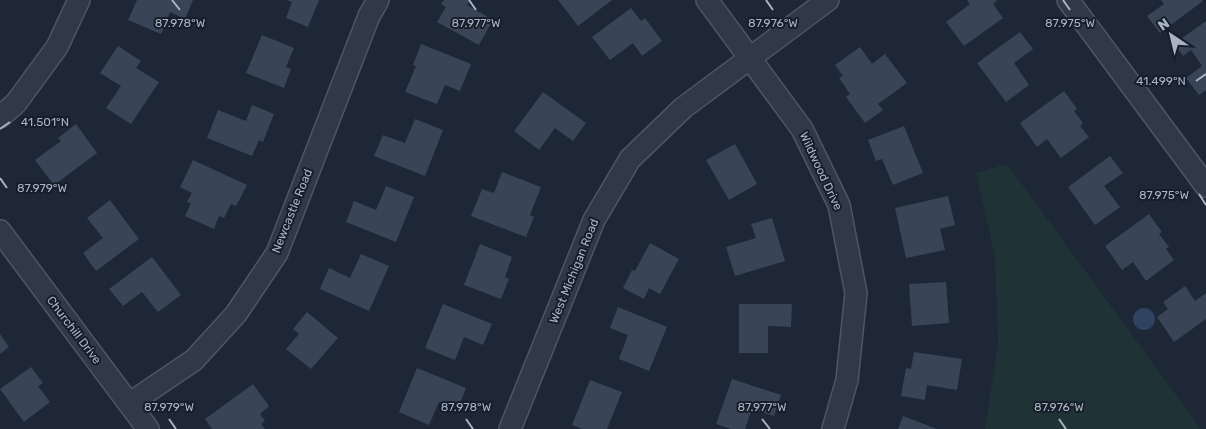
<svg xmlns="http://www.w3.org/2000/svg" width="1206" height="429" viewBox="0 0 1206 429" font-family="Rubik,sans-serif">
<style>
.green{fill:#1f3337}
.water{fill:#2f425f}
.building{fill:#394557}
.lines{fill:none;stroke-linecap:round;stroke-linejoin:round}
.minor-casing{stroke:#4e5664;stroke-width:24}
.minor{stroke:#313946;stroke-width:21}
.ticks{fill:none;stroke:#aab3c4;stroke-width:2}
.labels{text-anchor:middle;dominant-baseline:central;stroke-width:4;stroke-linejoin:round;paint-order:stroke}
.street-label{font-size:12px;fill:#aab3c4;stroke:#161e2a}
.ticks-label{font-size:12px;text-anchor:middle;fill:#aab3c4;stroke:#161e2a;stroke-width:4;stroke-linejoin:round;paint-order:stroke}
</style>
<rect width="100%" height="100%" fill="#1d2736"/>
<path class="green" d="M1007 164 1201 429H985L998 343 995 256 976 173Z"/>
<path class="water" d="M1133 319a11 11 0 1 1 22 0a11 11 0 1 1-22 0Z"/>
<path class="building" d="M137 0H193L185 19 170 12 161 34 128 20Z
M287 0H319L308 27 286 18 292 2Z
M444 0H470L467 5 493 20 479 45 437 22 446 7 441 4Z
M558 0H612L578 26Z
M967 0H996L997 1 993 4 1003 18 964 46 946 22 970 4Z
M1161 0H1202L1203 1 1160 33 1147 16 1164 4Z
M631 8 641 21 645 18 662 41 642 56 633 43 610 60 592 37Z
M1206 21V90L1199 95 1186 78 1202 66 1191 50 1183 56 1174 44Z
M1020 32 1033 49 1014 63 1029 85 1006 102 977 63Z
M262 35 294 48 286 67 291 69 284 88 246 73Z
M421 44 471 64 460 91 445 85 437 104 405 92 416 66 413 65Z
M118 46 141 61 136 68 159 82 131 124 106 108 121 86 100 73Z
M860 47 872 64 885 54 907 83 878 104 883 110 865 123 846 97 850 94 839 78 843 76 835 65Z
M1064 91 1077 109 1074 111 1083 123 1080 126 1089 137 1061 158 1047 139 1037 147 1020 123Z
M543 92 586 123 573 141 555 128 539 150 514 131Z
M252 105 274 114 263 142 259 140 252 156 207 138 218 110 246 121Z
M415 119 443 130 425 176 374 156 383 135 405 143Z
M76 124 97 153 54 185 35 160 61 141 58 138Z
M904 126 923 173 893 185 882 159 876 161 868 140Z
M735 144 757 184 729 200 706 160Z
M1110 156 1123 173 1104 186 1120 207 1095 225 1068 187Z
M193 160 247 185 236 206 231 204 224 218 219 216 214 229 185 216 191 203 187 202 192 193 180 187Z
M502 172 541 187 530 215 534 217 526 237 471 216 482 189 494 193Z
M386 186 414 197 396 242 346 222 354 201 376 210Z
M948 196 955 225 940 229 945 250 906 258 895 208Z
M110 200 139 239 96 271 83 253 103 238 87 218Z
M1149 214 1162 232 1159 234 1169 247 1166 249 1174 260 1146 281 1133 262 1122 270 1105 246Z
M772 218 785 261 735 276 726 247 756 238 751 224Z
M650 243 679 259 660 294 649 288 644 299 623 288 632 270 635 271Z
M480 244 512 257 505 277 509 279 501 299 464 285Z
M361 254 389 266 369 311 320 289 329 268 350 278Z
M152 257 181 295 158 312 142 292 123 306 109 289Z
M946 282 949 323 912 326 909 284Z
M1185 286 1195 301 1206 293V319L1174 342 1157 317 1168 309 1163 302Z
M443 304 492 324 483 345 464 337 455 360 425 348Z
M739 304H792L791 327 768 326V353H739Z
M618 307 667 327 649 371 619 359 628 335 610 328Z
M307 312 338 338 311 369 286 349 299 334 293 329Z
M0 334 9 347 0 354Z
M914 352 962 359 957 390 927 385 925 400 901 396 906 368 911 369Z
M31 367 43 383 38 386 50 402 24 422 0 389Z
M417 368 466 388 458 409 439 402 429 425 399 412Z
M732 379 781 395 774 416 752 409 745 429H731L716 424Z
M590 380 622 392 607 429H582L572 425Z
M253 384 269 406 260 414 265 421 261 424 265 429H212L205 419Z
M903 416 937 429H898Z"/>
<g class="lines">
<defs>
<path id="minor" d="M707 0 802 129 839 205 856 293 847 380 833 429
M1068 0 1206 186
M0 117 16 103 57 47 79 0
M0 231 148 429
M129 404 194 360 236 314 277 253 369 16 378 0
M510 429 594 220 630 159 683 108 828 0"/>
</defs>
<use href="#minor" class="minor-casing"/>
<use href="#minor" class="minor"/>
</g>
<path class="ticks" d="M172 0 180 10M469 0 476 10M766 0 773 10M1063 0 1070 10M1196 81 1206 74M0 129 10 122M0 178 7 188M1199 194 1206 205M169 419 176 429M466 419 473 429M762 419 770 429M1059 419 1066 429"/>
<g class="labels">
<g class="street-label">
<text transform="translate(821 171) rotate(65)">Wildwood Drive</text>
<text transform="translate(292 211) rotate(-68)">Newcastle Road</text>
<text transform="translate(574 271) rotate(-68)">West Michigan Road</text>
<text transform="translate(74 330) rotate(53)">Churchill Drive</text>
</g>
</g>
<g class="ticks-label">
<text x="180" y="27">87.978°W</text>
<text x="476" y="27">87.977°W</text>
<text x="773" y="27">87.976°W</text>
<text x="1070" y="27">87.975°W</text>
<text x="1161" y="85">41.499°N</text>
<text x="45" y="126">41.501°N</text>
<text x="42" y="192">87.979°W</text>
<text x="1164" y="199">87.975°W</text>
<text x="169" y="411">87.979°W</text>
<text x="466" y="411">87.978°W</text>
<text x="762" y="411">87.977°W</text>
<text x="1059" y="411">87.976°W</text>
</g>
<g transform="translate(1171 35) rotate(325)" stroke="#161e2a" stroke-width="4" paint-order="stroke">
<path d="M0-4L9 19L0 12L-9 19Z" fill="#aab3c4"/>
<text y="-8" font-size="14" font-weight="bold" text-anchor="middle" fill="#aab3c4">N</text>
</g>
</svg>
